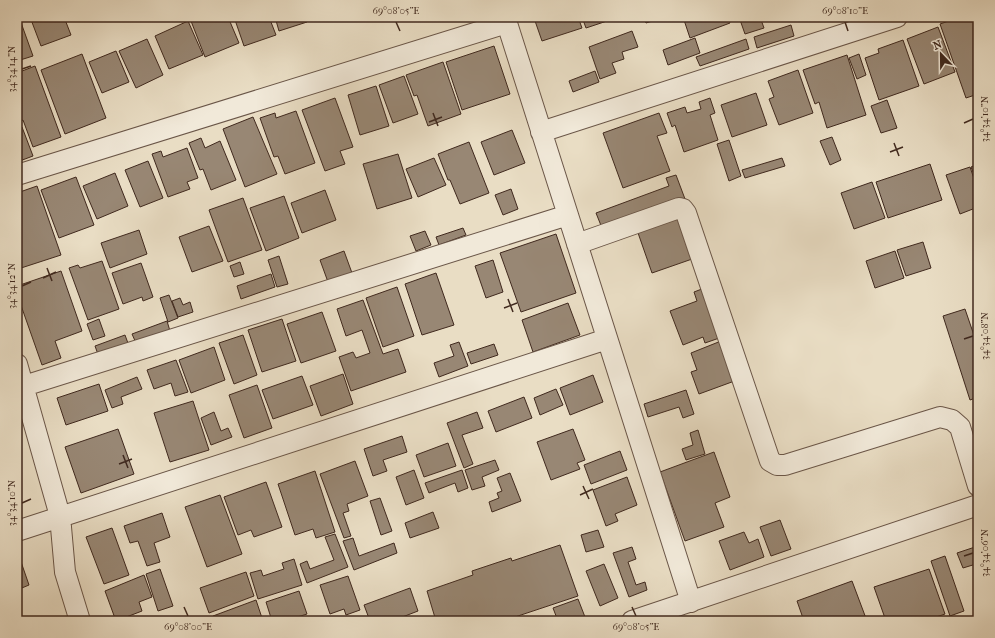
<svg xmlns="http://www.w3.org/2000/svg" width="995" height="638" viewBox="0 0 995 638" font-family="'IM FELL French Canon',serif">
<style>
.building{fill:#988774;stroke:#40291e}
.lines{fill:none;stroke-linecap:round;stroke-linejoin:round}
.minor-casing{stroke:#6a5648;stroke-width:22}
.minor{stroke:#f1e9d9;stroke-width:20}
.ticks{fill:none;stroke:#40291e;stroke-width:1.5}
.neatline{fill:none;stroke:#40291e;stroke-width:1.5}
.ticks-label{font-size:10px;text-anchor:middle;fill:#40291e}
</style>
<rect width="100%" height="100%" fill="#e9ddc4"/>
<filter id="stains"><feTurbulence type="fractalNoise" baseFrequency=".005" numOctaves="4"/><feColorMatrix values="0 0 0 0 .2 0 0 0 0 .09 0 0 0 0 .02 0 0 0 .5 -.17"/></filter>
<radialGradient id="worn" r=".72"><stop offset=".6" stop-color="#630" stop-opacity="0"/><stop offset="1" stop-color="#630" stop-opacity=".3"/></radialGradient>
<path class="building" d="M17 17H19L33 56 17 61Z
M30 17H64L71 35 41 46Z
M201 17H228L239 43 205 57 191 21Z
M234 17H269L276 35 244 46Z
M275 17H305L307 22 279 31Z
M537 17H578L582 28 542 41 534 18Z
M582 17H619L586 28Z
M643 17H665L646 23Z
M683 17H727L730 23 690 38Z
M739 17H760L764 28 745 34Z
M960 17H978V94L966 98 940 24Z
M188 21 203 55 169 69 155 36Z
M791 25 794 36 757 48 754 37Z
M938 27 955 72 924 84 907 39Z
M632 31 638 47 622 52 624 59 612 63 616 73 600 79 589 47Z
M695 38 700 53 668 65 663 50Z
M147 39 163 75 136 88 119 51Z
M746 39 749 49 700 66 696 57Z
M903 40 919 86 879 100 865 58 879 53 878 49Z
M494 46 510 94 462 110 446 62Z
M116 51 129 82 102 93 89 62Z
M82 54 106 118 65 134 41 70Z
M859 54 866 75 857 79 849 58Z
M847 55 866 115 827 128 819 102 815 104 803 70Z
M443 62 461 114 428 126 417 95 414 96 406 75Z
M35 66 61 137 33 147 23 120 17 123V73Z
M798 70 813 113 779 125 769 99 774 97 768 81Z
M595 71 599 82 573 92 569 81Z
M404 76 418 114 393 123 379 85Z
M376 86 389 126 360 135 348 95Z
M756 93 767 125 732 137 721 105Z
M335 98 353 147 340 151 345 164 325 171 302 110Z
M710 98 715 113 710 115 718 140 684 152 675 125 672 127 667 113 685 107 687 113 701 109 699 102Z
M887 100 897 128 881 133 871 106Z
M296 111 315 163 285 174 278 156 274 157 260 118 275 113 276 118Z
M659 113 667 133 657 136 670 171 623 188 603 133Z
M253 117 277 174 245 187 223 129Z
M22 127 33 156 17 162V129Z
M512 130 525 163 494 175 481 142Z
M832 137 841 160 830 165 820 141Z
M201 138 205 148 220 141 236 180 211 190 203 169 200 170 189 143Z
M729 140 741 176 729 181 717 144Z
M469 142 489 193 460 204 450 180H448L438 154Z
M187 148 198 178 187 182 190 189 168 197 152 154 161 151 163 157Z
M398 154 412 198 377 209 363 164Z
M434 158 446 185 418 197 406 169Z
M782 158 785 166 745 178 742 170Z
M148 161 163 198 140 207 125 170Z
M930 164 942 200 888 218 876 182Z
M978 164V185L971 167Z
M970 167 978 190V207L960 214 946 175Z
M115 173 128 206 97 219 83 186Z
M676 175 685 199 602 228 596 213 669 186 666 178Z
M76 177 94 225 59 238 41 190Z
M872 182 885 218 854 229 841 193Z
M37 186 61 255 18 269 17 266V193Z
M511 189 518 209 503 215 495 195Z
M325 190 336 220 302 233 291 203Z
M284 196 299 238 266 251 250 208Z
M243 198 262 250 228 262 209 210Z
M679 215 695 258 652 273 637 230Z
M209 226 223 261 192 272 179 237Z
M463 228 466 235 439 245 436 237Z
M139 230 147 254 110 268 101 243Z
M425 231 431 245 416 251 410 236Z
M556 234 576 293 521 312 500 253Z
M923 242 931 268 906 276 897 250Z
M344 251 352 273 328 282 320 260Z
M895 251 904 278 875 288 866 261Z
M279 256 288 284 277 287 268 260Z
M493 260 503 292 486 298 475 266Z
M102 261 119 309 88 320 69 268 78 265 80 268Z
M240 262 244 274 234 277 230 266Z
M141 263 153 297 143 301 142 297 123 304 112 273Z
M61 271 82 331 55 341 61 358 42 365 17 294V286Z
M436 273 454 325 422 335 405 284Z
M271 274 275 287 241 299 237 286Z
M397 287 414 336 383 347 366 298Z
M707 287 725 336 705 343 703 337 683 345 670 311 697 301 694 292Z
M169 295 178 318 168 322 160 298Z
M180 298 183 305 190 302 193 312 178 317 172 301Z
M363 300 383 354 398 349 406 372 351 391 339 357 353 352 356 358 370 353 362 330 346 336 337 309Z
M568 303 580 335 533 352 522 320Z
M965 309 978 347V397L970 400 943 316Z
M322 312 336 351 301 363 287 324Z
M99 319 105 336 93 340 87 324Z
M282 319 296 361 262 372 248 330Z
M167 321 170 331 136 343 132 334Z
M125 335 129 346 99 357 95 346Z
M243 335 257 375 234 384 219 343Z
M726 339 740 379 699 394 691 372 697 370 691 353Z
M459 342 468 366 439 377 434 363 454 356 450 345Z
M494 344 498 355 471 364 467 353Z
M214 347 225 380 191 393 179 360Z
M176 360 188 392 175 396 171 383 154 389 147 370Z
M343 374 353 404 321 416 310 386Z
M593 375 603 402 570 415 560 388Z
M302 376 313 405 273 419 262 390Z
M137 377 142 389 121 397 123 404 112 408 105 390Z
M99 384 108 411 66 425 57 398Z
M257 385 272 428 244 438 229 395Z
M556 389 563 405 540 415 534 398Z
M686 390 694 414 683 418 679 407 648 417 644 404Z
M524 397 532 418 496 432 488 411Z
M193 401 209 450 170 462 154 413Z
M214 412 221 431 228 428 232 437 211 445 201 418Z
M477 412 483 428 462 435 473 464 464 468 447 423Z
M118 429 134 474 81 493 65 447Z
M573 429 585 460 577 463 580 469 551 480 537 442Z
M698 430 705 454 686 460 682 449 693 445 690 433Z
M402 436 407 452 383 460 387 471 373 476 364 449Z
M448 443 456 466 424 477 416 455Z
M620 451 627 470 591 484 584 465Z
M714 452 730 497 715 503 724 527 685 541 660 472Z
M495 460 499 470 482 477 485 486 472 490 465 470Z
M355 461 368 496 347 504 349 511 343 513 351 536 344 538 320 474Z
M414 470 424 498 406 505 396 477Z
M462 470 468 488 458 492 455 483 429 493 425 483Z
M315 471 335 532 316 538 313 529 295 535 278 484Z
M510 473 521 501 492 512 489 502 499 498 497 493 502 491 497 478Z
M627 477 637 505 615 514 618 521 606 526 593 490Z
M266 482 282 527 254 537 251 530 238 535 224 497Z
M220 495 242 554 207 567 185 507Z
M380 498 392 531 381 535 370 501Z
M433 512 439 528 410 538 405 523Z
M162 513 170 537 154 543 160 562 147 566 138 541 130 543 124 526Z
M780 520 791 549 771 556 760 527Z
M112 528 129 575 104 584 86 537Z
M598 530 604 547 586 552 581 535Z
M744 532 749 543 758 539 764 557 730 570 719 541Z
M335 534 348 567 307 583 300 564 307 561 310 569 334 560 325 537Z
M353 538 359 556 394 543 397 553 354 570 343 541Z
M560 545 578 596 503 621H436L427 591 473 575 472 571 511 558 512 561Z
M978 546V558L974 559 976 564 963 568 957 553Z
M632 547 636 559 628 562 636 585 645 582 647 590 629 597 613 553Z
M19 556 29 585 17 590V557Z
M945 556 964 611 950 616 931 561Z
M294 559 302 585 258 599 250 573 261 570 263 576 284 569 282 563Z
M604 564 618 598 600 606 586 571Z
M160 569 173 606 158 611 146 574Z
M929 569 945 614 925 621H886L874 587Z
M246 572 254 596 209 613 200 588Z
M144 575 152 597 139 602 142 611 116 621 105 591Z
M348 576 360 610 346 615 344 609 330 614 320 585Z
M852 581 867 621H804L797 601Z
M410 588 418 611 392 621H370L364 605Z
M299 591 307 614 288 620 289 621H272L266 602Z
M578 599 585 617 574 621H558L553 608Z
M256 600 263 621H215L213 616Z"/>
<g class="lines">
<defs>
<path id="minor" d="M505 17 691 602
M541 132 897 17
M17 175 507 23
M577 244 679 208 683 209 686 213 770 461 777 465H785L940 417 952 420 960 427 978 486
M17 364 60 516 65 572 80 621
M24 386 568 215
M17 531 607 339
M632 621 978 505"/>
</defs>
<use href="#minor" class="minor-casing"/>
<use href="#minor" class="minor"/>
</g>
<path class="ticks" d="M396 22 400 31M845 22 848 31M22 69 31 66M433 113 438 126M429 122 442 117M964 123 973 119M894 143 899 156M890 152 903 147M47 268 52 281M43 278 56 272M22 286 31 282M508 299 513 312M504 308 517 303M964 339 973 336M123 455 128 468M119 464 132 459M583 486 589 499M580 495 593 489M22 503 31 499M964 556 973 553M184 607 188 616M632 607 636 616"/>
<rect width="995" height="638" fill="none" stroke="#e9ddc4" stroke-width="44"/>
<g transform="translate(941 54) rotate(338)" stroke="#f1e9d9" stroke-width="3" paint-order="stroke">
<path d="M0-3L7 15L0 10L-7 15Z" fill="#40291e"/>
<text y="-6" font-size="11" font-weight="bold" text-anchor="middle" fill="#40291e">N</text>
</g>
<rect x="22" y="22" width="951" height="594" class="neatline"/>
<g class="ticks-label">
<text x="396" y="14">69°08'05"E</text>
<text x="845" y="14">69°08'10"E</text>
<text transform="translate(11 69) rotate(-90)" y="4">34°34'14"N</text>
<text transform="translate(984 119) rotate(-90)" y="4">34°34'10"N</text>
<text transform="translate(11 286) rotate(-90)" y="4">34°34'12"N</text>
<text transform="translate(984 336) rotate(-90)" y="4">34°34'08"N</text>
<text transform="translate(11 503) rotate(-90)" y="4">34°34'10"N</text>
<text transform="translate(984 553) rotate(-90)" y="4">34°34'06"N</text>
<text x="188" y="630">69°08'00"E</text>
<text x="636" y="630">69°08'05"E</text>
</g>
<rect width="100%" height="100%" filter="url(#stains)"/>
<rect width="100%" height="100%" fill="url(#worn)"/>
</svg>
